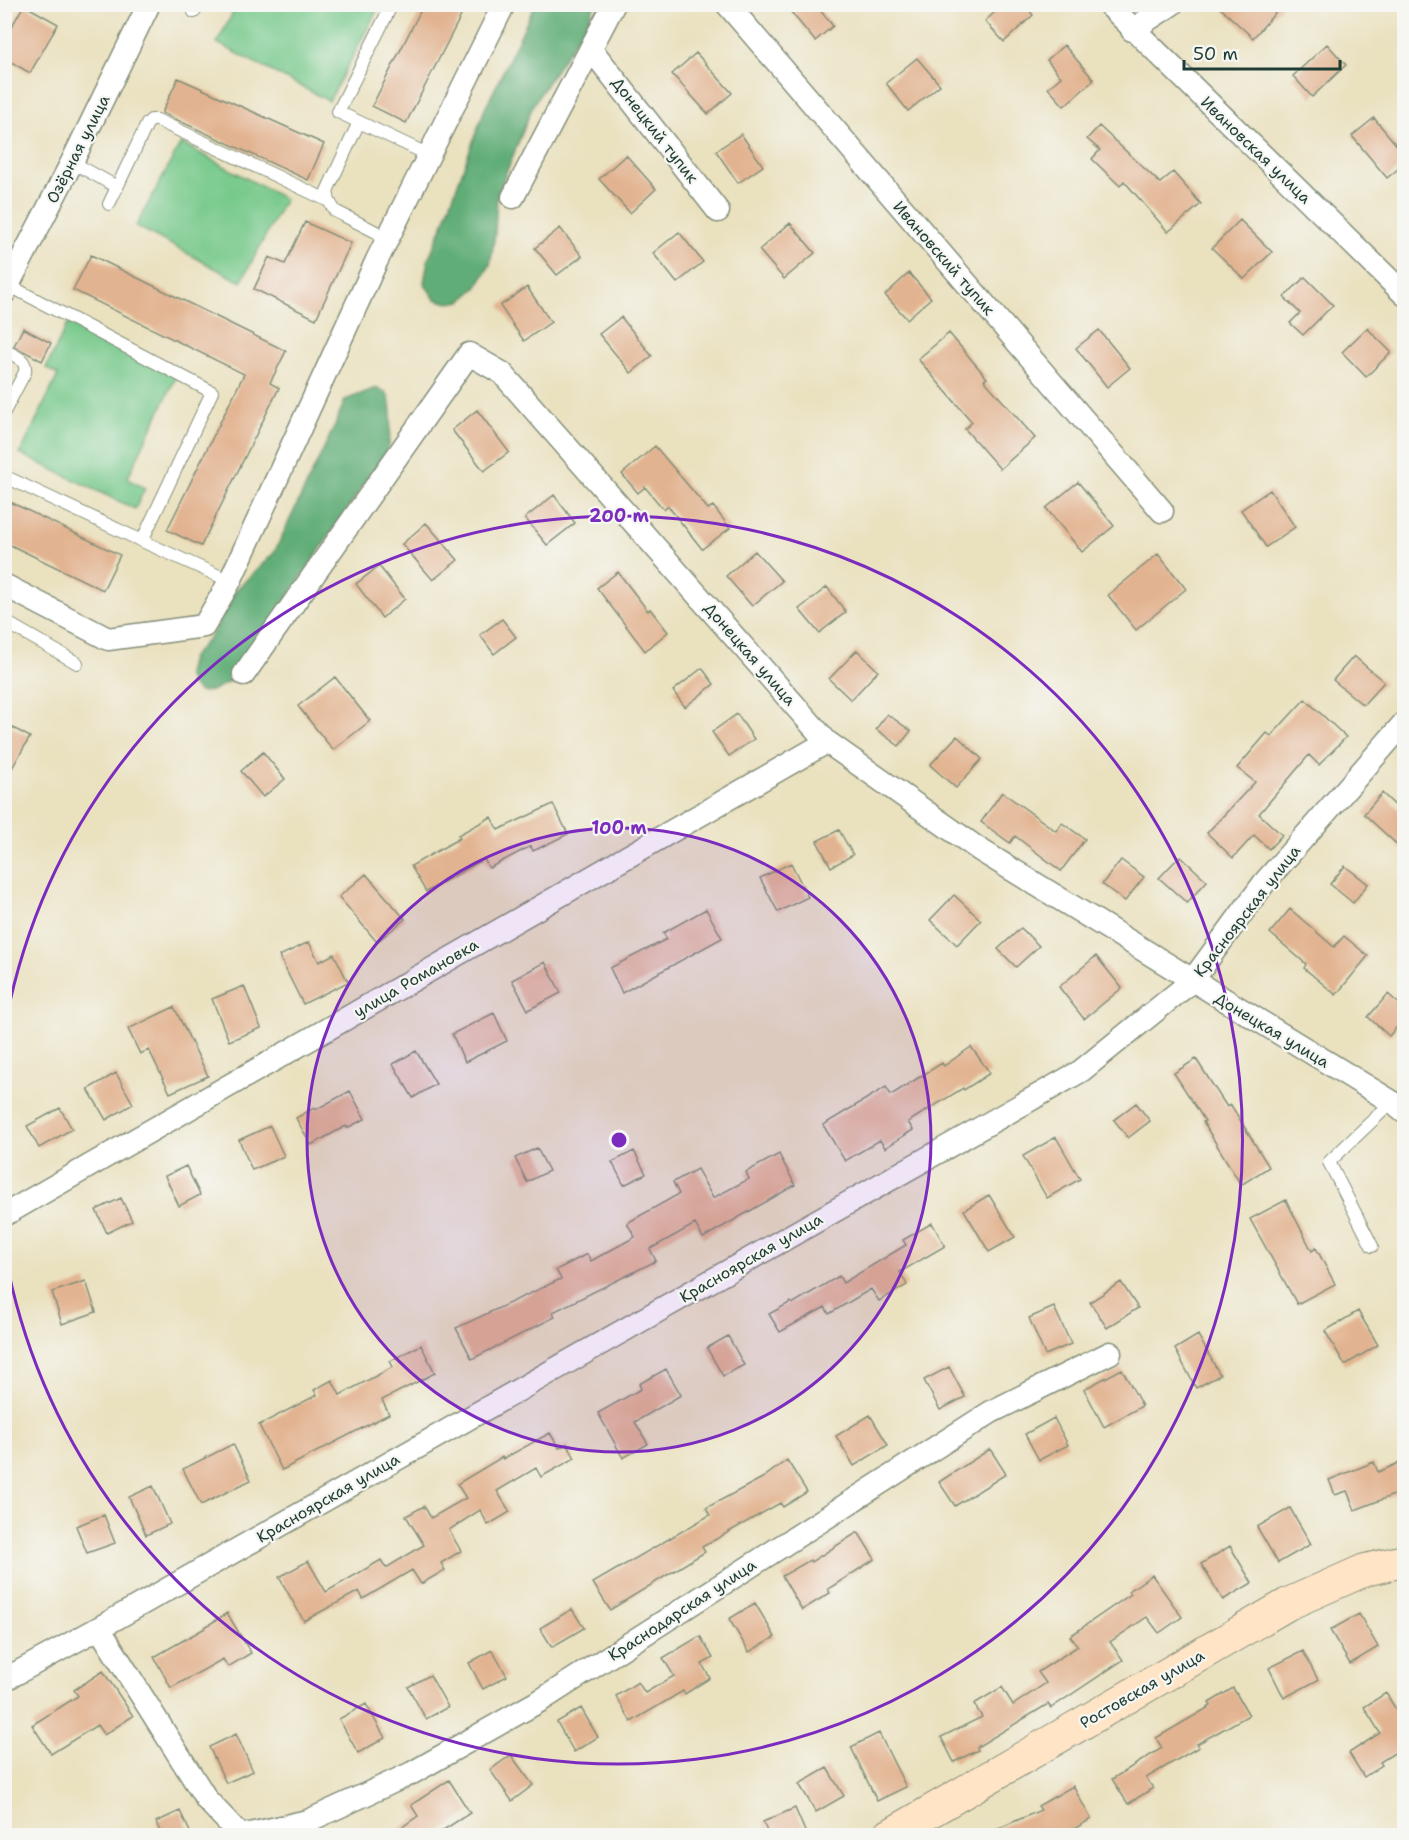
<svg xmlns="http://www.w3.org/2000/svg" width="1409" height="1840" viewBox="0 0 1409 1840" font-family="'Shantell Sans',sans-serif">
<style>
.green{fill:#77c98b;stroke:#4b8360;stroke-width:1.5}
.forest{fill:#61ad77;stroke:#407556;stroke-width:1.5}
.building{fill:#e2b390}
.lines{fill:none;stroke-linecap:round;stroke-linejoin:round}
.lane-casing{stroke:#848f7a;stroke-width:14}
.street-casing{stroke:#848f7a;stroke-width:25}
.secondary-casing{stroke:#848f7a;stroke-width:34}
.lane{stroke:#fff;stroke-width:12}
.street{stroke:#fff;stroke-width:22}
.secondary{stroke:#ffe4c6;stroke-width:32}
.ring{fill:none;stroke:#7b2cbf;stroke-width:3}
.labels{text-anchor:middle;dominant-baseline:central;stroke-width:4.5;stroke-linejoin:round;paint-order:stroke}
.street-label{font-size:16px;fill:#1f3d34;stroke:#f6f6f2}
.centre{fill:#7b2cbf;stroke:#f6f6f2;stroke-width:3}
.ring-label{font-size:18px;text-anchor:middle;font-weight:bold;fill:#7b2cbf;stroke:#f6f6f2;stroke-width:4.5;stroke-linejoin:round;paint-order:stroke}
</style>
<rect width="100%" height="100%" fill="#f6f6f2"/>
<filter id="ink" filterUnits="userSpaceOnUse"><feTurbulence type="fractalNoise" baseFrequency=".0167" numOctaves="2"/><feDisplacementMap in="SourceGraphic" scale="12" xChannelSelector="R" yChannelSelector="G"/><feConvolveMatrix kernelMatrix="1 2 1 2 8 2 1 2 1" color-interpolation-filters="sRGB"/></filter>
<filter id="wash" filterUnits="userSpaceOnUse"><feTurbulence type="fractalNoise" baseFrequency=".008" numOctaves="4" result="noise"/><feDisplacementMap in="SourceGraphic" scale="24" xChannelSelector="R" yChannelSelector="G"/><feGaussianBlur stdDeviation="1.35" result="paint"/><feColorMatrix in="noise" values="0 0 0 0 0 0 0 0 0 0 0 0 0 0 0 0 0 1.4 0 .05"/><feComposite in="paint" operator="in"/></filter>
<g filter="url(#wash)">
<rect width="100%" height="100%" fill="#eae1bf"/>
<path class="green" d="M237 5V4L380 5 329 101 217 43Z
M181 143 285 199 241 282 136 226Z
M68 323 177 375 127 479 145 488 135 509 20 454 58 375 46 368Z"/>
<path class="forest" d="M535 5H595L586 24 534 103 497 196 495 234 490 265 476 288 461 301 449 303 435 299 424 283 428 260 444 222 484 111Z
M376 388 386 392C395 408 389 429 389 447L232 680 211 691 200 692 191 684 187 674 191 658 211 636 236 590 274 553 335 425 345 400Z"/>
<g id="blocks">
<path class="building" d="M424 4H467L406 123 372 106Z
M800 4H815L833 26 815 41 791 12Z
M1004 4H1024L1033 15 1004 42 985 21Z
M1216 4H1283L1253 38Z
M24 5 58 24 30 73 4 58V40Z
M1327 44 1346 65 1312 97 1293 76Z
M1064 45 1094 80 1064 106 1048 88 1061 77 1047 60Z
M696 53 732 93 708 114 672 74Z
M917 58 940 85 908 111 886 83Z
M178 78 324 144 308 180 162 113Z
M1374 118 1404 154V164L1387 178 1352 136Z
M1099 126 1160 183 1173 172 1201 204 1168 232 1124 181 1120 186 1092 159 1100 150 1087 139Z
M741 134 763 166 738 183 716 151Z
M626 155 656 189 630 213 599 179Z
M1240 220 1272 252 1244 279 1212 248Z
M305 222 351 243 316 319 254 289 269 257 285 264Z
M790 223 815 253 784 279 759 250Z
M560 228 582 256 557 275 535 248Z
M679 232 703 262 677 283 653 253Z
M91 255 286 351 270 383 279 388 201 546 167 530 244 374 73 290Z
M909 273 931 298 907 319 885 295Z
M1305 277 1333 305 1303 335 1290 323 1300 313 1284 297Z
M527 287 551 322 524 341 500 306Z
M621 317 652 356 631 373 599 334Z
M23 328 51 343 42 361 14 346Z
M1367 328 1391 352 1366 377 1342 352Z
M1099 330 1130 368 1107 387 1076 348Z
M949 333 987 378 984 380 1035 438 1000 469 965 429 972 422 918 359Z
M477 410 509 452 484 471 452 430Z
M655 446 708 509 713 506 730 528 702 549 668 506 664 510 645 487 638 493 622 474Z
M1078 482 1114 526 1082 552 1046 508Z
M1270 490 1295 527 1266 547 1241 510Z
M554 495 575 523 547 545 525 518Z
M4 499 120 555 103 590 4 542Z
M426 523 458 560 433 580 402 544Z
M755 551 782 581 752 606 726 576Z
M1158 554 1186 589 1136 630 1108 595Z
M379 566 405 599 382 618 356 584Z
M618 572 648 611 650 609 668 632 645 651 597 588Z
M827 587 846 612 819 633 799 609Z
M502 619 516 637 494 654 480 635Z
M857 650 878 671 851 700 829 679Z
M1354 656 1384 682 1363 705 1333 680Z
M702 668 714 684 685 707 673 691Z
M335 677 370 721 333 750 298 706Z
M1305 699 1346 737 1319 765 1309 755 1259 814 1282 835 1269 849 1254 835 1233 858 1207 833 1255 782 1237 768 1267 733 1271 736Z
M737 714 754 739 729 756 712 732Z
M887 714 911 731 899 746 876 729Z
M4 723 30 737 4 782Z
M957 736 982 759 956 788 930 765Z
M263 752 285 779 263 797 241 771Z
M1002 792 1056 831 1062 823 1085 839 1061 871 1015 836 1010 843 981 822Z
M1382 793 1404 814V851L1364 814Z
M553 804 568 834 533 851 531 846 489 868 484 859 426 892 411 866 460 838 458 835 491 817 498 830Z
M839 830 853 855 831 867 817 841Z
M1180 856 1207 881 1187 903 1159 878Z
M1121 860 1144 877 1125 901 1102 884Z
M791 863 808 897 778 912 760 878Z
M1345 866 1368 884 1353 903 1330 884Z
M366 874 405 919 377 942 339 897Z
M954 895 981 920 957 945 930 920Z
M706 909 722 938 622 993 610 968 667 939 663 933Z
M1290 909 1334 947 1344 936 1368 956 1336 995 1304 968 1306 964 1270 933Z
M1021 928 1039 946 1016 967 998 949Z
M309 942 319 962 334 954 348 982 303 1004 279 956Z
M1096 956 1122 988 1084 1019 1059 987Z
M545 962 561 993 528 1010 512 980Z
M244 986 261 1028 229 1041 212 999Z
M1388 994 1404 1008V1019L1389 1036 1368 1017Z
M174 1007 208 1076 170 1093 149 1050 140 1054 128 1029Z
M494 1013 507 1041 465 1062 452 1034Z
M971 1047 990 1073 964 1090 963 1088 908 1122 913 1130 885 1148 880 1140 845 1161 823 1125 886 1087 891 1095 942 1063 944 1066Z
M416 1051 436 1084 413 1098 393 1064Z
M1196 1059 1227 1107 1231 1105 1269 1167 1241 1185 1203 1122 1205 1121 1174 1073Z
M116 1073 133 1104 106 1120 88 1089Z
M350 1091 365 1119 347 1128 346 1126 311 1145 296 1118 314 1108 315 1110Z
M1136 1103 1150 1121 1128 1138 1114 1120Z
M60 1108 72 1129 39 1148 27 1126Z
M270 1126 284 1156 252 1170 239 1140Z
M1056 1137 1080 1179 1047 1198 1023 1156Z
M537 1148 549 1171 527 1182 515 1158Z
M634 1151 646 1174 624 1185 612 1162Z
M779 1154 795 1185 703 1238 695 1224 650 1249 656 1261 553 1312 555 1317 472 1359 456 1328 561 1279 556 1270 587 1254 591 1261 635 1237 627 1223 679 1194 673 1182 697 1169 713 1198 749 1179 746 1172Z
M186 1166 200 1195 179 1206 165 1176Z
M989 1195 1015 1237 989 1252 964 1210Z
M121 1198 132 1221 107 1233 96 1210Z
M1286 1200 1312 1251 1316 1248 1335 1284 1297 1304 1250 1219Z
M932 1223 945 1246 900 1272 907 1285 879 1301 871 1289 829 1314 825 1307 780 1332 769 1314 791 1302 792 1304 839 1276 843 1283 906 1245 903 1240Z
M86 1281 96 1312 62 1324 52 1292Z
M1121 1282 1138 1308 1107 1328 1090 1302Z
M1054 1307 1071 1344 1045 1355 1029 1318Z
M1358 1311 1378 1345 1345 1365 1325 1331Z
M1198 1335 1220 1375 1196 1388 1175 1349Z
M728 1336 744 1365 723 1376 707 1348Z
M421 1345 435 1373 382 1400 389 1414 282 1470 259 1425 317 1395 314 1390 332 1380 340 1395 393 1367 390 1361Z
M949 1367 965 1397 940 1410 924 1380Z
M666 1369 681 1395 635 1422 648 1444 623 1458 598 1413 641 1389 639 1384Z
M1122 1369 1142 1406 1104 1427 1084 1389Z
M870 1415 888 1445 854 1466 836 1436Z
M1054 1418 1068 1445 1039 1460 1025 1434Z
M550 1433 559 1448 567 1444 575 1458 541 1477 536 1468 497 1491 510 1512 488 1525 480 1510 449 1530 461 1551 441 1563 445 1570 421 1584 412 1570 363 1599 359 1591 304 1621 279 1577 308 1561 326 1592 381 1560 386 1568 424 1545 406 1516 424 1506 431 1518 466 1498 457 1484 502 1457 503 1459Z
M233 1444 251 1480 201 1505 183 1469Z
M990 1449 1006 1474 955 1506 939 1482Z
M787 1460 807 1492 783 1507 780 1503 702 1547 705 1552 610 1610 593 1583 710 1515 706 1508 764 1477Z
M1404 1461V1491L1355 1510 1347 1491 1335 1495 1329 1480 1374 1462 1378 1472Z
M153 1486 170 1524 146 1535 129 1497Z
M1290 1508 1311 1544 1278 1563 1257 1527Z
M104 1515 115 1543 87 1553 76 1526Z
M858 1532 875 1559 828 1589 830 1593 802 1610 782 1576 810 1560 811 1562Z
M1230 1546 1252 1583 1223 1600 1201 1564Z
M1152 1575 1182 1617 1159 1633 1147 1617 1110 1642 1123 1660 1051 1708 1048 1704 977 1747 978 1750 954 1762 941 1737 982 1717 974 1704 1002 1687 1013 1705 1046 1683 1038 1672 1078 1646 1070 1636 1131 1594 1129 1591Z
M755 1603 775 1637 749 1652 729 1619Z
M572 1609 584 1628 552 1647 540 1628Z
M227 1613 251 1653 228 1667 223 1659 171 1688 154 1657 205 1628V1627Z
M1359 1614 1378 1647 1350 1664 1330 1630Z
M700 1636 713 1658 702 1664 710 1678 685 1694 683 1691 631 1722 616 1696 638 1682 645 1693 674 1676 663 1658Z
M492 1650 507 1676 483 1689 469 1663Z
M1303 1651 1318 1680 1284 1698 1269 1668Z
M103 1671 133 1716 104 1735 97 1725 51 1754 32 1725 78 1696 74 1690Z
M430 1675 448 1707 426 1719 408 1687Z
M1233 1688 1249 1715 1197 1744 1199 1747 1146 1778 1153 1788 1128 1804 1112 1779 1162 1748 1156 1738 1211 1706 1209 1703Z
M1386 1693 1404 1723V1747L1380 1762 1382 1765 1364 1777 1349 1753 1380 1733 1364 1707Z
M366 1704 385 1738 358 1753 339 1719Z
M581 1708 598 1737 574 1752 557 1722Z
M879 1733 906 1787 877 1801 851 1747Z
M236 1734 253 1771 226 1783 209 1747Z
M511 1755 533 1785 512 1801 490 1770Z
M827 1768 844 1796 816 1812 799 1784Z
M449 1780 470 1813 434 1836H389L418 1816 411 1805Z
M1073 1786 1091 1819 1062 1836H981L1041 1810 1038 1806Z
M795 1808 807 1836H769L763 1822Z
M180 1811 192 1836H162L156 1822Z"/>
</g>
</g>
<g filter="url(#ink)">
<use href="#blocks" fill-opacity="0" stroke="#848f7a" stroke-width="1.5"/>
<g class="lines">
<defs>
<path id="lane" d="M392 4 338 112 429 155
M194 12 198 4
M359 122 327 191 329 201 335 211 388 238
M72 162 117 187
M109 204 147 124 151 120H157L329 201
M4 350C15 356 27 359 25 372L4 412
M4 476 142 541 212 392 8 285
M142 541 230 581
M4 621 77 663
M1372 1246 1329 1162 1392 1102"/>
<path id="street" d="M727 4 1162 511
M1108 4 1404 294
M1132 30 1172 4
M591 49 718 211
M513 197 614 4
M4 293 72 162 149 4
M4 585 108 639 204 626 230 581 377 260 504 4
M244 674 469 354 502 373 827 742 980 850 1392 1102 1404 1112
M4 1215 827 742
M99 1628 207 1800 241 1836
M4 1680 99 1628 1081 1071 1192 981 1264 883 1404 723
M241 1836 308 1821 412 1773 543 1699 991 1412 1110 1353"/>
<path id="secondary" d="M888 1836 1288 1604 1365 1570 1404 1561"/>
</defs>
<use href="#lane" class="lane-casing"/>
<use href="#street" class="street-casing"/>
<use href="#secondary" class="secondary-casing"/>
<use href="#lane" class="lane"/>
<use href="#street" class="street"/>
<use href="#secondary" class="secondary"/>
</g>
</g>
<circle cx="619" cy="1140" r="312" fill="#7b2cbf" fill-opacity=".12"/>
<g class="ring">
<circle cx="619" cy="1140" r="312"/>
<path d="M5 1026A624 624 0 1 1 5 1254"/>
</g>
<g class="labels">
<g class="street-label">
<text transform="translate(655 130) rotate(52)">Донецкий тупик</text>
<text transform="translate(78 149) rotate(-63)">Озёрная улица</text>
<text transform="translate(1256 150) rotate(44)">Ивановская улица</text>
<text transform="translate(944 258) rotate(49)">Ивановский тупик</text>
<text transform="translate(750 654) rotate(49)">Донецкая улица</text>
<text transform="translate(1247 911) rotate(-52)">Красноярская улица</text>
<text transform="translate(416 978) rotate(-30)">улица Романовка</text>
<text transform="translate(1272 1030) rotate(31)">Донецкая улица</text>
<text transform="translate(751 1258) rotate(-30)">Красноярская улица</text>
<text transform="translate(328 1498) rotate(-30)">Красноярская улица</text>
<text transform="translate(682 1610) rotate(-33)">Краснодарская улица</text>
<text transform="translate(1142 1689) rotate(-30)">Ростовская улица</text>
</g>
</g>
<circle cx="619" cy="1140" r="9" class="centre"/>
<g class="ring-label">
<text x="619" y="522">200 m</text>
<text x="619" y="834">100 m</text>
</g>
<rect width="1409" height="1840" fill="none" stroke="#f6f6f2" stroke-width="24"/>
<path d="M1184 60v9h156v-9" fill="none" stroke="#1f3d34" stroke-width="3"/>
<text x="1193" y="60" font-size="18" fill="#1f3d34" stroke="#f6f6f2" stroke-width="4.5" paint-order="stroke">50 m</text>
</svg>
